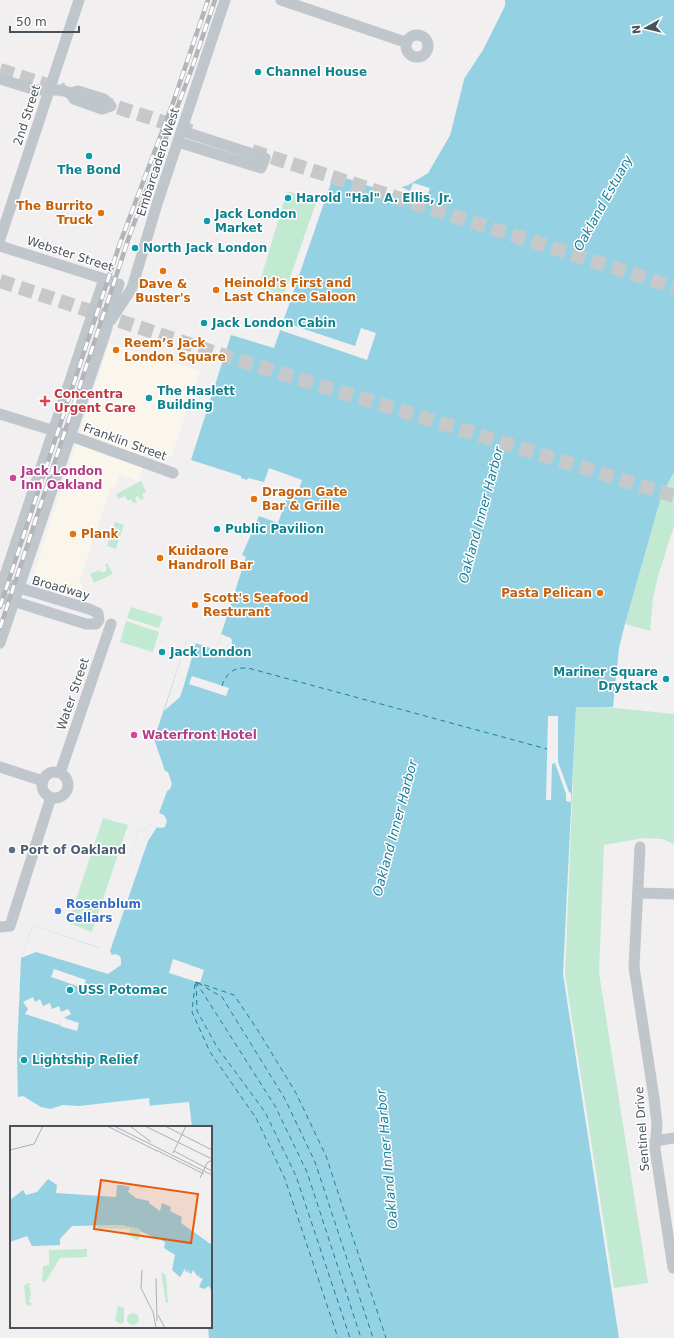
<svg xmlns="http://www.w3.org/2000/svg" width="674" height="1338" viewBox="0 0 674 1338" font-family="'DejaVu Sans',sans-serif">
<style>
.commercial{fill:#faf6eb}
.green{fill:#c2ead2}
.water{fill:#94d2e3}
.pier{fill:#f1efef}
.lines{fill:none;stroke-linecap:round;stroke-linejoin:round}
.ferry{stroke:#1c809b;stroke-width:1;stroke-dasharray:5 4;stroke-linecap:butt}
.major-tunnel{stroke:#c7c8ca;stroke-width:14;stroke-dasharray:14 7;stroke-linecap:butt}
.minor{stroke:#bfc6cc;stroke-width:11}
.rail-casing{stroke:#b2b5b9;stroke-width:4.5}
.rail{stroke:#fff;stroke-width:3;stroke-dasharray:9;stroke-linecap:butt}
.culture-dot{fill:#0f9aa8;stroke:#fff;stroke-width:1.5}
.food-dot{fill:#e8710a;stroke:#fff;stroke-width:1.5}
.health-dot{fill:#e0444e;stroke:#fff;stroke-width:1.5}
.hotel-dot{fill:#d1479c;stroke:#fff;stroke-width:1.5}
.service-dot{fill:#5c6f8a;stroke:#fff;stroke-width:1.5}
.shop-dot{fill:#3f7fe0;stroke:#fff;stroke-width:1.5}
.labels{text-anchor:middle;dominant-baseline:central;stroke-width:3;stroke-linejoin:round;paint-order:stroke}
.culture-label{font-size:12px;font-weight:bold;fill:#0d838f;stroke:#fff;text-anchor:start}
.street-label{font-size:12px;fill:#49525b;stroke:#fff}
.food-label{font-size:12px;font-weight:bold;fill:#c56008;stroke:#fff;text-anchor:start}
.health-label{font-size:12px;font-weight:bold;fill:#be3a42;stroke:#fff;text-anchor:start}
.hotel-label{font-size:12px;font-weight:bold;fill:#b23c85;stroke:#fff;text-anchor:start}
.service-label{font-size:12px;font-weight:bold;fill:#4e5e75;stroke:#fff;text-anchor:start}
.shop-label{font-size:12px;font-weight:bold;fill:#366cbe;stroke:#fff;text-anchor:start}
.water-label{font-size:13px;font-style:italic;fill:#1c809b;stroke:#fff}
.inset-river{fill:none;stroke:#94d2e3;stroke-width:2}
.inset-road{fill:none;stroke:#aeb0b4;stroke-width:1}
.view{fill:#e8590c;fill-opacity:0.15;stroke:#e8590c;stroke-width:2}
.inset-edge{fill:none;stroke:#49525b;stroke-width:2}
</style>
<rect width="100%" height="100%" fill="#f1efef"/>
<path class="commercial" d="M109 343 143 355 144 353 200 371 171 458 149 450 139 481 120 474 115 487 111 486 79 583 83 585 79 595 63 589 64 586 59 583 33 575Z"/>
<path class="green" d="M287 191 317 200 284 295 258 288Z
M674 472V526L658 576 653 598 650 631 625 624 662 494Z
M141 481 146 492 142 494 144 499 140 500 138 496 135 498 137 502 133 503 131 499 128 501 125 496 118 499 116 494Z
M115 522 124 525 116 549 107 546Z
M107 563 113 574 94 583 90 574 99 570 101 572H105L107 568 105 565Z
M131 607 163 617 159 628 127 618Z
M126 621 159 632 153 652 120 642Z
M576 707H605L674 714V844L662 839 644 838 604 845 599 973 648 1283 614 1288 565 974Z
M103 818 128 825 92 932 68 923Z"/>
<path class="water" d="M505 0H674V472L662 494 625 624 619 648 613 707H576L563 974 619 1338H209L208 1327H211V1127H192L189 1102 48 1115 18 1103 17 1053 21 958 33 925 100 948 139 829 143 831 150 825 160 828 165 827 167 821 164 815 159 813 167 791 170 789 172 784 168 772 165 771 154 739 187 640 216 650 246 557 242 555 259 516 278 523 289 492 297 495 302 480 269 468 264 482 248 478 247 480 241 478V476L191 460 231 335 274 348 334 174 387 192 408 185 428 173 450 135 464 79 483 50 505 6Z"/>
<path class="pier" d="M462 78 464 79 450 135 428 173 408 185 401 187 410 191 413 183 430 188 424 204 387 192 399 188 397 186 407 183 426 171 448 134Z
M283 322 355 346 361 328 376 333 367 360 280 330Z
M221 634 231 638 232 641 231 649 229 652 224 653 216 650Z
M187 640 196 643 184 685 180 697 164 711Z
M192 676 229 688 226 696 189 684Z
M548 716H558V762L569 792 571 793V802L566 801V794L555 763 552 764 551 800H546Z
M150 825 157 827 148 841 110 951 112 955 115 954 120 956 121 960V965L108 974 36 952 21 958 33 925 99 948 139 829 143 831Z
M173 959 204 970 200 983 169 973Z
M54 969 86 980 83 988 51 977Z
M33 997 35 1002 40 999 43 1006 50 1003 52 1009 59 1006 61 1012 68 1009 71 1014 64 1018 79 1023 77 1031 60 1026V1022L59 1025 25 1014 28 1009 23 1002Z
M23 1096 41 1107 50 1109 63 1105 79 1106 149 1098 150 1108 47 1117 37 1116 18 1105V1097Z"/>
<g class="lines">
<path class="ferry" d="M222 686C226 673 234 667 248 668L547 749
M196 982 234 995 257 1029 296 1093 326 1156 386 1338
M196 982 275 1106 307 1172 361 1338
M196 982 197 1011 217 1047 265 1112 296 1176 350 1338
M198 983 222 997 285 1099 315 1162 373 1338
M195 984 192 1012 210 1052 256 1118 285 1179 338 1338"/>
<path class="major-tunnel" d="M0 70 63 90
M98 101 194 132
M252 151 674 287
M0 281 213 352 674 496"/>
<path class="minor" d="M281 0 405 42
M406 46a11 11 0 1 1 22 0a11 11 0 1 1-22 0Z
M0 79 36 90H62L70 93 78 91 104 99 111 106 102 109 74 99 70 93
M178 142 261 168 265 158 182 131
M0 239 79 0
M0 246 111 281
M111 320 132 288 157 204 225 0
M0 414 71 436 173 473
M0 582 89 609 98 613 99 620 96 624H86L0 597
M0 590 104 279
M0 643 107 328 110 310 119 284
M0 767 43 781
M42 785a13 13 0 1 1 26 0a13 13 0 1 1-26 0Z
M60 773 111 624
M640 847 634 967 654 1098 657 1124 655 1149 673 1268
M638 893 674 894
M0 927 10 926 51 797
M655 1141 674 1138"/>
<defs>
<path id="rail" d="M0 607 120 243 174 100 208 0
M0 628 129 237 193 65 215 0"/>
</defs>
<use href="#rail" class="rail-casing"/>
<use href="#rail" class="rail"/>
</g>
<g class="culture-dot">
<circle cx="258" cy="72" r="4"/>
<circle cx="89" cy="156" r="4"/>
<circle cx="288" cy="198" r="4"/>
<circle cx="207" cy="221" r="4"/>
<circle cx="135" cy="248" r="4"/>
<circle cx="204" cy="323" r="4"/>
<circle cx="149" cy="398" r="4"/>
<circle cx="217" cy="529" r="4"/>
<circle cx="162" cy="652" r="4"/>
<circle cx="666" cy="679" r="4"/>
<circle cx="70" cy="990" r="4"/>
<circle cx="24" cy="1060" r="4"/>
</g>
<g class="food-dot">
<circle cx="101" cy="213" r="4"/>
<circle cx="163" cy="271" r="4"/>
<circle cx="216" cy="290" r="4"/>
<circle cx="116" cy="350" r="4"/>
<circle cx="254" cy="499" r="4"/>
<circle cx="73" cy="534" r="4"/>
<circle cx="160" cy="558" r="4"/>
<circle cx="600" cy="593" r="4"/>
<circle cx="195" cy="605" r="4"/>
</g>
<path class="health-dot" d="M43 395h4v4h4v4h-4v4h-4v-4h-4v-4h4z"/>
<g class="hotel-dot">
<circle cx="13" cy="478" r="4"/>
<circle cx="134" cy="735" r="4"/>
</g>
<circle class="service-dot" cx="12" cy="850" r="4"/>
<circle class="shop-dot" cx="58" cy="911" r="4"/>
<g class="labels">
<g class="culture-label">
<text x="266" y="72">Channel House</text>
<text x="89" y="170" text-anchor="middle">The Bond</text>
<text x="296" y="198">Harold "Hal" A. Ellis, Jr.</text>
<text x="215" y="214">Jack London<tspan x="215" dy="14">Market</tspan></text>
<text x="143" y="248">North Jack London</text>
<text x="212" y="323">Jack London Cabin</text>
<text x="157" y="391">The Haslett<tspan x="157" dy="14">Building</tspan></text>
<text x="225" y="529">Public Pavilion</text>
<text x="170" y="652">Jack London</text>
<text x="658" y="672" text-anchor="end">Mariner Square<tspan x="658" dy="14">Drystack</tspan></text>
<text x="78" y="990">USS Potomac</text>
<text x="32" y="1060">Lightship Relief</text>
</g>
<g class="street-label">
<text transform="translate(27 115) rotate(-72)">2nd Street</text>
<text transform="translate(158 162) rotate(-72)">Embarcadero West</text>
<text transform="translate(70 254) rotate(18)">Webster Street</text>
<text transform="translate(125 442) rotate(20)">Franklin Street</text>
<text transform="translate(61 588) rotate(16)">Broadway</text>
<text transform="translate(73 694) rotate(-71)">Water Street</text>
<text transform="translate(642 1129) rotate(-94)">Sentinel Drive</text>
</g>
<g class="food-label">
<text x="93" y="206" text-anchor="end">The Burrito<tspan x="93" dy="14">Truck</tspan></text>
<text x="224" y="283">Heinold's First and<tspan x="224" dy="14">Last Chance Saloon</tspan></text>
<text x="163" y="284" text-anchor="middle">Dave &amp;<tspan x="163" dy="14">Buster's</tspan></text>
<text x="124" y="343">Reem’s Jack<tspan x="124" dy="14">London Square</tspan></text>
<text x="262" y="492">Dragon Gate<tspan x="262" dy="14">Bar &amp; Grille</tspan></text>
<text x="81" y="534">Plank</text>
<text x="168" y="551">Kuidaore<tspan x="168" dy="14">Handroll Bar</tspan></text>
<text x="592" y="593" text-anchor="end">Pasta Pelican</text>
<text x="203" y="598">Scott's Seafood<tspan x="203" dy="14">Resturant</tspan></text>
</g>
<g class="health-label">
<text x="54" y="394">Concentra<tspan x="54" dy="14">Urgent Care</tspan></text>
</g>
<g class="hotel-label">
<text x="21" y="471">Jack London<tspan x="21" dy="14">Inn Oakland</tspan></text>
<text x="142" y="735">Waterfront Hotel</text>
</g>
<g class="service-label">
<text x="20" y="850">Port of Oakland</text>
</g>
<g class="shop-label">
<text x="66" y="904">Rosenblum<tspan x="66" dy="14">Cellars</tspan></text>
</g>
<g class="water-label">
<text transform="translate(603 203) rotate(-61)">Oakland Estuary</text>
<text transform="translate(481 515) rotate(-75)">Oakland Inner Harbor</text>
<text transform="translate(395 828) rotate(-75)">Oakland Inner Harbor</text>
<text transform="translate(387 1159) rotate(-95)">Oakland Inner Harbor</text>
</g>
</g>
<g transform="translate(10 1126)">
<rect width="202" height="202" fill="#f1efef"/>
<path d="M111 99 131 103 128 115 119 109 120 103 88 102V100ZM77 123V131L50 132 36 155 32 156 33 140 39 139V124ZM151 146 156 149 158 177H156ZM18 157 22 158 19 159 21 168 19 176 22 177 20 180 16 179 14 160ZM108 180 114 182V196L110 198 105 194ZM117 193a6 6 0 1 1 12 0a6 6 0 1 1-12 0Z" fill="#c2ead2"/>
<path d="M38 53 47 59 46 67 106 71 107 59H111L120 61 118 66 126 72 139 75V77L150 85 152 77 161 81 160 85 172 91 171 97 202 119V166L199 160 194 163 189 161 194 150 192 153 189 151 190 148 188 151 183 144 181 148 178 146 179 143 177 146 175 145 176 141 170 151 162 144 165 129 154 122 155 116 130 105V103L111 99 62 100 50 113V119L22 120 17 110 0 116V74L13 64 16 69 27 66Z" fill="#94d2e3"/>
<path class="inset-river" d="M63 84 114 72M0 95 99 77 110 72M0 96 100 78 114 73M0 97 100 79 113 74M0 98 100 80 114 72M128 100 136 77"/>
<path class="inset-road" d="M97 0 147 25M104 0 202 49M120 0 141 16M135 0 202 33M155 0 202 24M0 24 24 18 33 0M146 24 194 48M164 25 202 45M163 27 176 0M190 52 197 37 202 34M132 144 131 162 143 186 146 202M146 152 147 195M148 189 155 202"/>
<path class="view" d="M91 54 188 68 181 117 84 103Z"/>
<rect width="202" height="202" class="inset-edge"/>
</g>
<g transform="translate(646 28) rotate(262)" stroke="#ffffff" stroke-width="3" paint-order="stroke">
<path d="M0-3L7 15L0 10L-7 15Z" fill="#49525b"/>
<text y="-6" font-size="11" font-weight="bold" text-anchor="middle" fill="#49525b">N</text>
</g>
<path d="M10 26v6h69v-6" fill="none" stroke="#49525b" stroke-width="2"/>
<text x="16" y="26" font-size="12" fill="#49525b" stroke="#ffffff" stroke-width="3" paint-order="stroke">50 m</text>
</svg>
